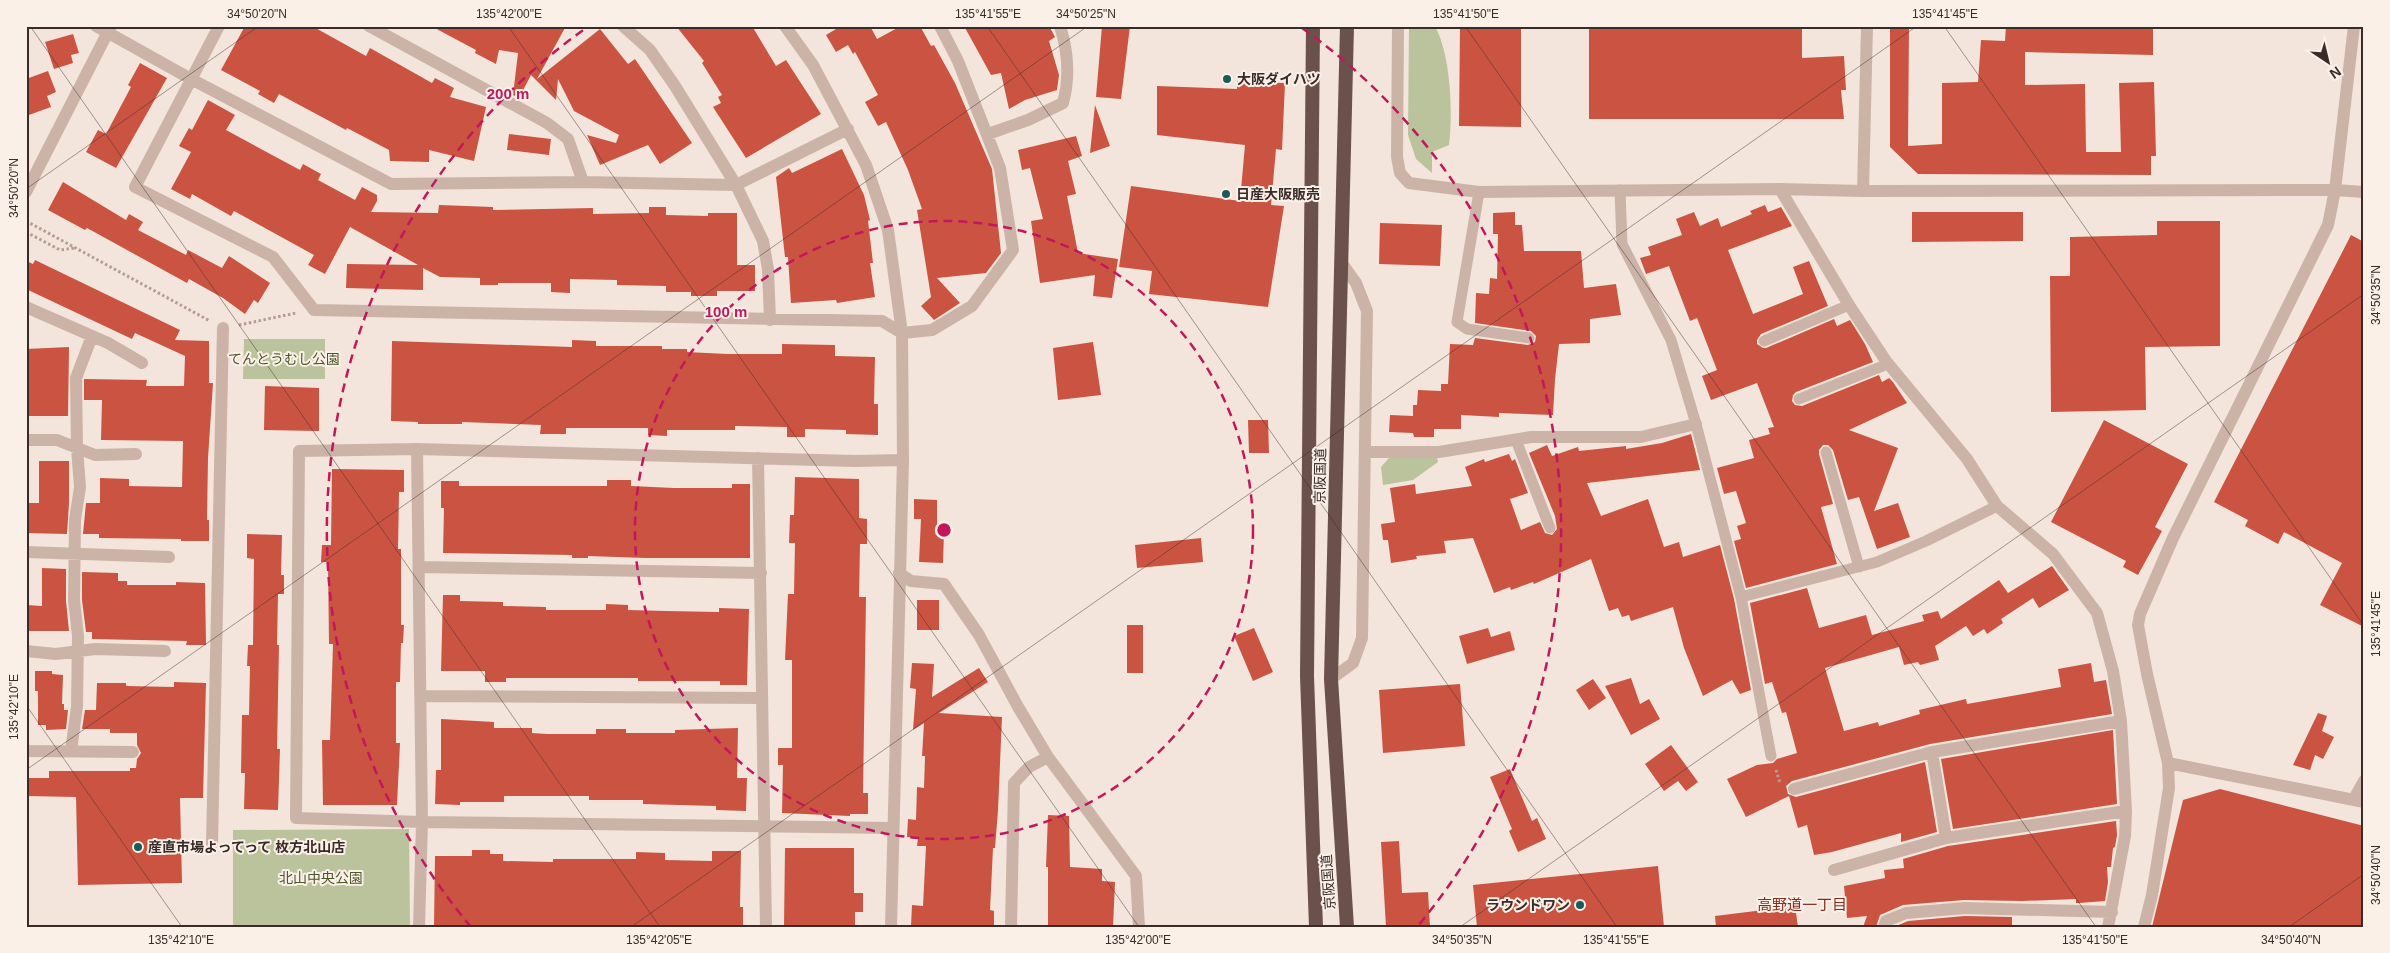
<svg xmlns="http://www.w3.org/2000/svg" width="2390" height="953" viewBox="0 0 2390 953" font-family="Arial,'Noto Sans JP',sans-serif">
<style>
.green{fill:#bac39b}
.building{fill:#cb5342}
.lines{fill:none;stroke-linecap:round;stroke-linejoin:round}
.path{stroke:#b79d91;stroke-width:3;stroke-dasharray:2.5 2.5;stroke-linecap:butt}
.service{stroke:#ccb3a7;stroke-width:11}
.minor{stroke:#ccb3a7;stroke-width:12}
.tertiary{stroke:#ccb3a7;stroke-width:12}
.trunk{stroke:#6a514b;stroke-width:14}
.ticks{fill:none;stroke:#382b28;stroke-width:1;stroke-opacity:0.45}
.ring{fill:none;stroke:#c2185b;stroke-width:2.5;stroke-dasharray:9 6}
.poi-dot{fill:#1b5b57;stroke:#faf0e8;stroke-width:2}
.labels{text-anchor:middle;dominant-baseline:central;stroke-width:4;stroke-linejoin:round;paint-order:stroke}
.poi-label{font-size:14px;font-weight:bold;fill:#382b28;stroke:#faf0e8;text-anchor:start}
.park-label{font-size:14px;fill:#4c572a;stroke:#faf0e8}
.street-label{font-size:14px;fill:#382b28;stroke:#faf0e8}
.neighbourhood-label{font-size:15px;fill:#8a2a1d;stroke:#faf0e8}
.centre{fill:#c2185b;stroke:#faf0e8;stroke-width:2.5}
.ring-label{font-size:15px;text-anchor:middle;font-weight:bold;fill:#c2185b;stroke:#faf0e8;stroke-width:4;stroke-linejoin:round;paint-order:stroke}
.neatline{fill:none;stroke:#382b28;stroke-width:2}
.ticks-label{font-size:12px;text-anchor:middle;fill:#382b28}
</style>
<rect width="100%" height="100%" fill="#f3e5db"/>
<path class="green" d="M1409 26H1435C1451 56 1453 112 1449 145L1432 152V173L1416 159 1408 135Z
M244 339H325V379H243Z
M1437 457 1438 462 1413 480 1383 485 1381 467 1389 458Z
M409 829 410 927H233V830Z"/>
<path class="building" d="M245 26H312L366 56 370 48 432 83 435 78 454 88 450 97 486 107 474 161 429 150V162L390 161 389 150 347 128 346 130 279 94 274 103 258 94 260 91 221 70Z
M431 26H566L537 79 600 29 628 64 635 59 692 143 660 164 648 145 600 165 587 135 616 143 619 135 574 111 558 79 556 100 531 75 519 98 513 95 518 53 499 50 496 64 475 53 476 50Z
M676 26H752L776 66 786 60 821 114 746 158 713 107 721 103 718 97 722 95 702 63 704 61Z
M841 26H870L877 39 901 26H920L931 46 934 45 955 83 992 169 1001 253 986 273 937 278 960 303 934 320 921 306 931 297 917 210 922 209 908 170 886 122 878 126 865 102 878 95 855 52 853 54 848 45 836 52 826 35Z
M964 26H1049L1055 37 1049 41 1059 75 1057 90 1025 100 1009 109 1001 73 991 75Z
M1102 26H1130L1121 99 1096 97Z
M1460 26H1521V127L1459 126Z
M1589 26H1802V58L1844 56 1846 90H1841L1844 119H1589Z
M1890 26H1909L1908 146 1942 144V83L1978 82 1981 40 2005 41 2006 26H2153V55L2025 52V85L2085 84 2086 152H2121L2119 83 2154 82 2156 156H2151V175L1918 174 1890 147Z
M73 34 79 53 71 55 73 63 54 69 45 42Z
M140 63 167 78 116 168 86 152 98 130 106 134 131 87 128 85Z
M48 71 56 92 47 96 51 107 26 116V79Z
M1237 81 1285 83 1282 150 1276 149 1271 205 1284 206 1268 307 1149 294 1152 271 1119 267 1131 186 1240 201 1245 145 1157 135V86L1237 89Z
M208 100 235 115 226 130 300 170 303 164 321 174 318 180 355 200 362 187 377 195V201L371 212 438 213 439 205 493 207V210L593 208V214L649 213V207H666V215L708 216V213H737V265H755V291H717V296H691V292H666V286L617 285V280L570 279V293L551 292V283H498V285H480V278L440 277 423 268V290L346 288 347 264 418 265 350 227 325 274 308 265 314 255 234 211 231 216 192 194 190 199 171 189 191 152 179 146 189 128 192 130Z
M1095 105 1110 146 1090 153Z
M509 134 551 139 549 155 507 150Z
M1076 136 1082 156 1068 161 1076 194 1067 196 1078 253 1118 259 1112 298 1093 296 1095 275 1040 283 1031 221 1043 219 1030 168 1022 170 1018 150Z
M842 149 864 195 870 220 868 221 873 263H870L875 297 837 303 836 300 791 303 788 257H785L776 177 789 168 792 173Z
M63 182 126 220 129 214 143 222 138 230 186 255 188 250 222 268 229 256 270 283 258 303 254 300 245 314 223 298 189 279 187 283 87 228 85 230 48 210Z
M1765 205 1768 212 1781 207 1792 226 1728 250 1753 314 1803 294 1793 267 1809 261 1828 306 1761 334 1757 340V344L1763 348H1766L1834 319 1837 326 1850 320 1865 344 1873 362 1796 392 1793 395 1792 401 1795 405 1802 406 1879 375 1882 382 1889 378 1893 382 1907 403 1849 430 1898 448 1874 511 1898 503 1910 537 1877 549 1859 497 1848 500 1833 450 1828 445H1823L1819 450V454L1833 504 1821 507 1837 564 1746 588 1734 541 1741 539 1737 526 1746 523 1736 491 1724 494 1717 468 1754 458 1749 440 1770 434 1768 428 1774 427 1757 383 1711 400 1702 376 1717 370 1697 318 1690 321 1669 266 1646 274 1640 258 1651 255 1648 247 1682 235 1676 219 1694 212 1700 226 1718 218 1721 227 1752 214 1750 211Z
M1515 212V225H1522L1524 251H1581L1584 288 1616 284 1621 315 1590 319V343L1559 344 1555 379 1553 415 1499 413V417L1461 415V429H1434V437H1414L1413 433 1389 432 1390 415 1413 416V405H1417L1418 390 1441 391V384H1448L1450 344 1473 345 1475 338 1528 345 1535 342 1536 336 1531 331 1475 323 1476 293 1489 294 1490 278 1497 279 1498 234H1493V213Z
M1912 212H2023V241L1912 242Z
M2157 221H2220V346L2145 347 2146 410 2051 412 2050 276H2070V237L2157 235Z
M1380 223 1442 225 1440 266 1379 264Z
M2351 235 2364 242V627L2320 605 2342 563 2284 532 2278 544 2245 526 2248 520 2214 502Z
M35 260 180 330 175 340 209 341V383H213L208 458 207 520H209V541H181V539L99 538V534H83L86 503H100V478L129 479V486L182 487 183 441 101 440 102 400H84V379L147 380 146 386H184L185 356 135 333 132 339 26 289V261L33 264Z
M572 340 596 341V346H662V349H687V352L727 354H782V344L835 345V356L875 357 874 404H878V435L846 434V430L805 429V437H787V427L735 426V430H667V436L648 435V428H566V434H540L541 425 462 422V424H418V422L391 421 392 341 572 347Z
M1093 342 1101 395 1058 400 1053 348Z
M69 347 68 416H26V349Z
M265 386 319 388V431L264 430Z
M1248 420H1268L1269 453H1249Z
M2104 420 2188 464 2155 527 2162 531 2138 575 2123 567 2126 561 2051 522Z
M1691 434 1700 470 1587 483 1601 516 1648 499 1664 547 1679 542 1683 557 1720 545 1734 599 1751 690 1740 694 1732 680 1703 696 1684 648 1673 607 1631 621 1629 615 1622 617 1618 608 1609 611 1591 559 1534 584 1533 582 1511 590 1510 587 1494 593 1473 538 1444 541 1446 553 1416 556 1417 559 1391 563 1388 540H1383L1381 524 1395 522 1390 488 1415 484 1416 494 1472 486 1465 467 1484 459 1485 462 1509 454 1512 461 1515 459 1528 493 1510 499 1521 530 1540 522 1545 533 1552 535 1557 529 1555 516 1529 453 1547 445 1552 456 1578 447 1579 451 1626 446V449L1662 443Z
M39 461H69V503L67 534 26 533V503H39Z
M332 469 404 470V492H399L398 549H401V625H404L403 643H401L400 682H396V743H400L397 805H323L322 740H330L333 644H329L328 562H321L322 545H331Z
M795 477 859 479V518L867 519V544H860L859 597H866L863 793H868V814H850V816L782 813 783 765H778V748H792V660H785L788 594H794L795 543H789L790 515H794Z
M607 480H631V486L674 488H732V484H750V558H646L588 556V558H572V555L443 553 444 508H441V481H459V486H607Z
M914 499 937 500V531L944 532 943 563 919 562 921 519H914Z
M247 534 282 535 281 575H284V594H278L277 645H279L277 749H280L278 810 244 809 245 773H241L242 715H249L250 666H247L248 645H253L254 559 247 558Z
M1201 538 1203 562 1137 568 1135 545Z
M2052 566 2069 590 2039 608 2033 598 2001 619 2003 623 1987 634 1984 629 1973 636 1966 626 1935 646 1939 660 1920 665 1918 662 1904 665 1899 647 1825 668 1844 731 1878 722 1879 726 1920 714 1919 710 1966 699 1967 704 2061 687 2058 669 2091 663 2094 682 2106 680 2112 714 1930 744 1792 781 1786 786 1788 794 1796 797 1925 762 1937 832 1901 842V833L1832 852 1814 855 1807 825 1798 828 1789 796 1746 817 1727 779 1757 765 1773 763 1777 759 1797 753 1786 712 1782 713 1772 682 1765 684 1750 603 1807 588 1819 628 1866 615 1872 635 1924 621 1922 615 1938 611 1941 619 1999 580 2008 593Z
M42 568 66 569V601L69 631H26V605L42 606Z
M82 572 118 573V581H127V585H176V582L205 583 206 645H186L187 641 92 639V632H86L82 600Z
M443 595H460V601L503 602V606L546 607V610H606V604L628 605V610L666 611 719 612V608L749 609 747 685H720V681H638V678H506V682H485V671H441Z
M917 600H939V630H917Z
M1127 625H1143V673H1127Z
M1254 628 1273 672 1253 681 1234 636Z
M1488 628 1491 637 1510 631 1515 650 1467 664 1459 636Z
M912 663 934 664 932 697 979 668 988 682 939 713 1002 717 998 810 995 848H993L990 910 994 911V927L911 926 912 905 923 906 926 846H917L918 838 907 837 908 819 916 820 917 787 924 788 925 756H922L924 723 913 730 916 689 910 688Z
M35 671H52V674L63 675 62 704H64V710H68L66 729 46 730V725H38V691H35Z
M1631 678 1640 704 1649 699 1660 719 1631 735 1605 686Z
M1593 679 1606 698 1589 710 1576 690Z
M174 682 206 683 203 798H180L182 883 78 885 76 797 26 796V778H49V771H130V768H136L137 759 141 753 137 745V733H110V729H82L85 710H96L97 683H126V686L174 687Z
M1460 684 1465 746 1383 753 1379 690Z
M2318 713 2327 716 2322 731 2334 737 2323 759 2315 755 2310 770 2293 765Z
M441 719 494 722V728H532V733L547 734H596V729H626V733H675V730L738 728 737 778H747L746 811 716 810V806L643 804V800H589V796H504V802H460V805L435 804 436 770H441Z
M2113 730 2117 804 1953 829 1941 759Z
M1671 745 1698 782 1686 791 1678 781 1664 791 1645 764Z
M1510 769 1532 821 1537 818 1546 839 1518 852 1509 831 1512 829 1490 777Z
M2220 789 2364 826V927H2152L2183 800Z
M1048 815 1069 816 1070 867 1102 869V881L1115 882 1113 927H1048V867H1046Z
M2116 821 2117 835 2115 847 2113 848 2111 867H2107L2108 882 2105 901 2079 903H2076V899L2022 901 1964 900 1903 905 1880 915 1876 927H1863L1867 916 1847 918 1844 886 1885 878 1884 870 1904 868 1903 859 1948 846Z
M1399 841 1402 893 1428 892 1430 927H1386L1381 842Z
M785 848H854V893H863V912H855V927H784Z
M472 850H490V854H503V861L553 862V859H636V852L665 853V860L712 861V851H741L740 907H743V927H434L435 856H472Z
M1658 866 1664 927H1477L1473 885Z
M1795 906 1798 927H1716L1715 916Z
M1965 916 2012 917V927H1894L1908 921Z"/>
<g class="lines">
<path class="path" d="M26 221 210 321
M26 232 60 250 75 248
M239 325 296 313
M1776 770 1780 783"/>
<path class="service" d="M1620 190 1622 244 1671 340 1696 424 1741 597 1771 756
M1479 192 1457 322 1467 329 1529 338
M1764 341 1849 305
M1799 399 1888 364
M1516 440 1550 528
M1826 452 1859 567
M1741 597 1877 562 1926 541 1997 506"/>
<path class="minor" d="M96 26 191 79 391 184 583 182 736 185 848 129
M219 26 135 187 273 257 314 310 882 321 902 333 932 330 972 306 1013 250 1000 168 958 61 940 26
M369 26 547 123 568 139 583 182
M623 26 650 50 675 86 736 185 763 241 768 269 770 320
M785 26 813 65 866 165 888 230 902 333 903 460 891 927
M1398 26 1397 157 1400 173 1409 183 1479 192 1780 189 1863 191 2335 190 2364 192
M988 134 1028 120 1063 103C1070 77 1068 51 1060 26
M1780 189 1849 305 1886 361 1967 459 1997 506 2053 554 2097 613 2113 671 2121 721 2126 811 2125 836 2108 927
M1863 191 1867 26
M26 307 108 343 142 363
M26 440H57L95 455 136 454
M417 449 422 822 419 927
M1365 452H1439L1531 437H1641L1696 424
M758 458 766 927
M26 552 169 557
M420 567 761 573
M899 573 911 581 944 584 979 635 1017 705 1048 757 1136 876 1139 927
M26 651 56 654 95 649 165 651
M1331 679 1353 663 1362 638 1367 311 1356 283 1341 262
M421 696 761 698
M26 751 133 752
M71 751 77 706 78 636 74 600 75 520 80 487 77 448 76 378 92 336
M1932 752 2121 721
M2168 763 2364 802
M1794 789 1932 752 1946 838
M2354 799 2364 781
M892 828 422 822 296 818 299 451 417 449 855 461 903 460
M212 844 223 328
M1834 870 1946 838 2126 811
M1011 927 1014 783 1029 767 1048 757
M1884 927 1886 921 1906 913 1965 908 2112 912
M2144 927 2152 895 2169 788 2168 763 2147 674 2138 625 2140 614 2173 538 2328 225 2335 190 2354 26"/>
<path class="tertiary" d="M26 192 111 26"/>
<path class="trunk" d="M1313 26 1307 676 1316 927
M1347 26 1331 679 1347 927"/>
</g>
<path class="ticks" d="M30 26 660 927M508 26 1139 927M987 26 1617 927M1465 26 2096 927M1944 26 2364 626M26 189 259 26M26 705 182 927M26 770 1088 26M631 927 1917 26M1460 927 2364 294M2289 927 2364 874"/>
<g class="ring">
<circle cx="944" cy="530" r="309"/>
<path d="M471 927A617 617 0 0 1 586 28M1302 28A617 617 0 0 1 1417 927"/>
</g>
<g class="poi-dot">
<circle cx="1227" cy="79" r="5"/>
<circle cx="1226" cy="194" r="5"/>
<circle cx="138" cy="847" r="5"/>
<circle cx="1580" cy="905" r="5"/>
</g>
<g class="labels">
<g class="poi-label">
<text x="1237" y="79">大阪ダイハツ</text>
<text x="1236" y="194">日産大阪販売</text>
<text x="148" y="847">産直市場よってって 枚方北山店</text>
<text x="1570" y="905" text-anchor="end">ラウンドワン</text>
</g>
<g class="park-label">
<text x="284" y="359">てんとうむし公園</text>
<text x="321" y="878">北山中央公園</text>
</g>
<g class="street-label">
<text transform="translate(1320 476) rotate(-89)">京阪国道</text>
<text transform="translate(1328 882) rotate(-94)">京阪国道</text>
</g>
<g class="neighbourhood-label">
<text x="1802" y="904">高野道一丁目</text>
</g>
</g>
<circle cx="944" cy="530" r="8" class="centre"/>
<g class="ring-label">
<text x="508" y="99">200 m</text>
<text x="726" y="317">100 m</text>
</g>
<rect width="2390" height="953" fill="none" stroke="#faf0e8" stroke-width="55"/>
<g transform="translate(2328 62) rotate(145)" stroke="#faf0e8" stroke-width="4" paint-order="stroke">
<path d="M0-4L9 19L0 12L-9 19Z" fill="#382b28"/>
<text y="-8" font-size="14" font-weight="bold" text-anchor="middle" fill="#382b28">N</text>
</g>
<rect x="28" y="28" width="2334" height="898" class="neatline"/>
<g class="ticks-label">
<text x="257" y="18">34°50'20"N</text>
<text x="509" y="18">135°42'00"E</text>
<text x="988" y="18">135°41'55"E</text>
<text x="1086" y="18">34°50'25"N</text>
<text x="1466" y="18">135°41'50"E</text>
<text x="1945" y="18">135°41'45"E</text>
<text transform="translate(14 188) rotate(-90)" y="4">34°50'20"N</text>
<text transform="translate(2376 295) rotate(-90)" y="4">34°50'35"N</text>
<text transform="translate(2376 624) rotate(-90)" y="4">135°41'45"E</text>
<text transform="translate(14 707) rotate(-90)" y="4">135°42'10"E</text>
<text transform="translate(2376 875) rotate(-90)" y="4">34°50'40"N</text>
<text x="181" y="944">135°42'10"E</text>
<text x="659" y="944">135°42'05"E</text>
<text x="1138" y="944">135°42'00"E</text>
<text x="1462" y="944">34°50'35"N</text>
<text x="1616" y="944">135°41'55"E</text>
<text x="2095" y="944">135°41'50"E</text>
<text x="2291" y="944">34°50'40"N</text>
</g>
</svg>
